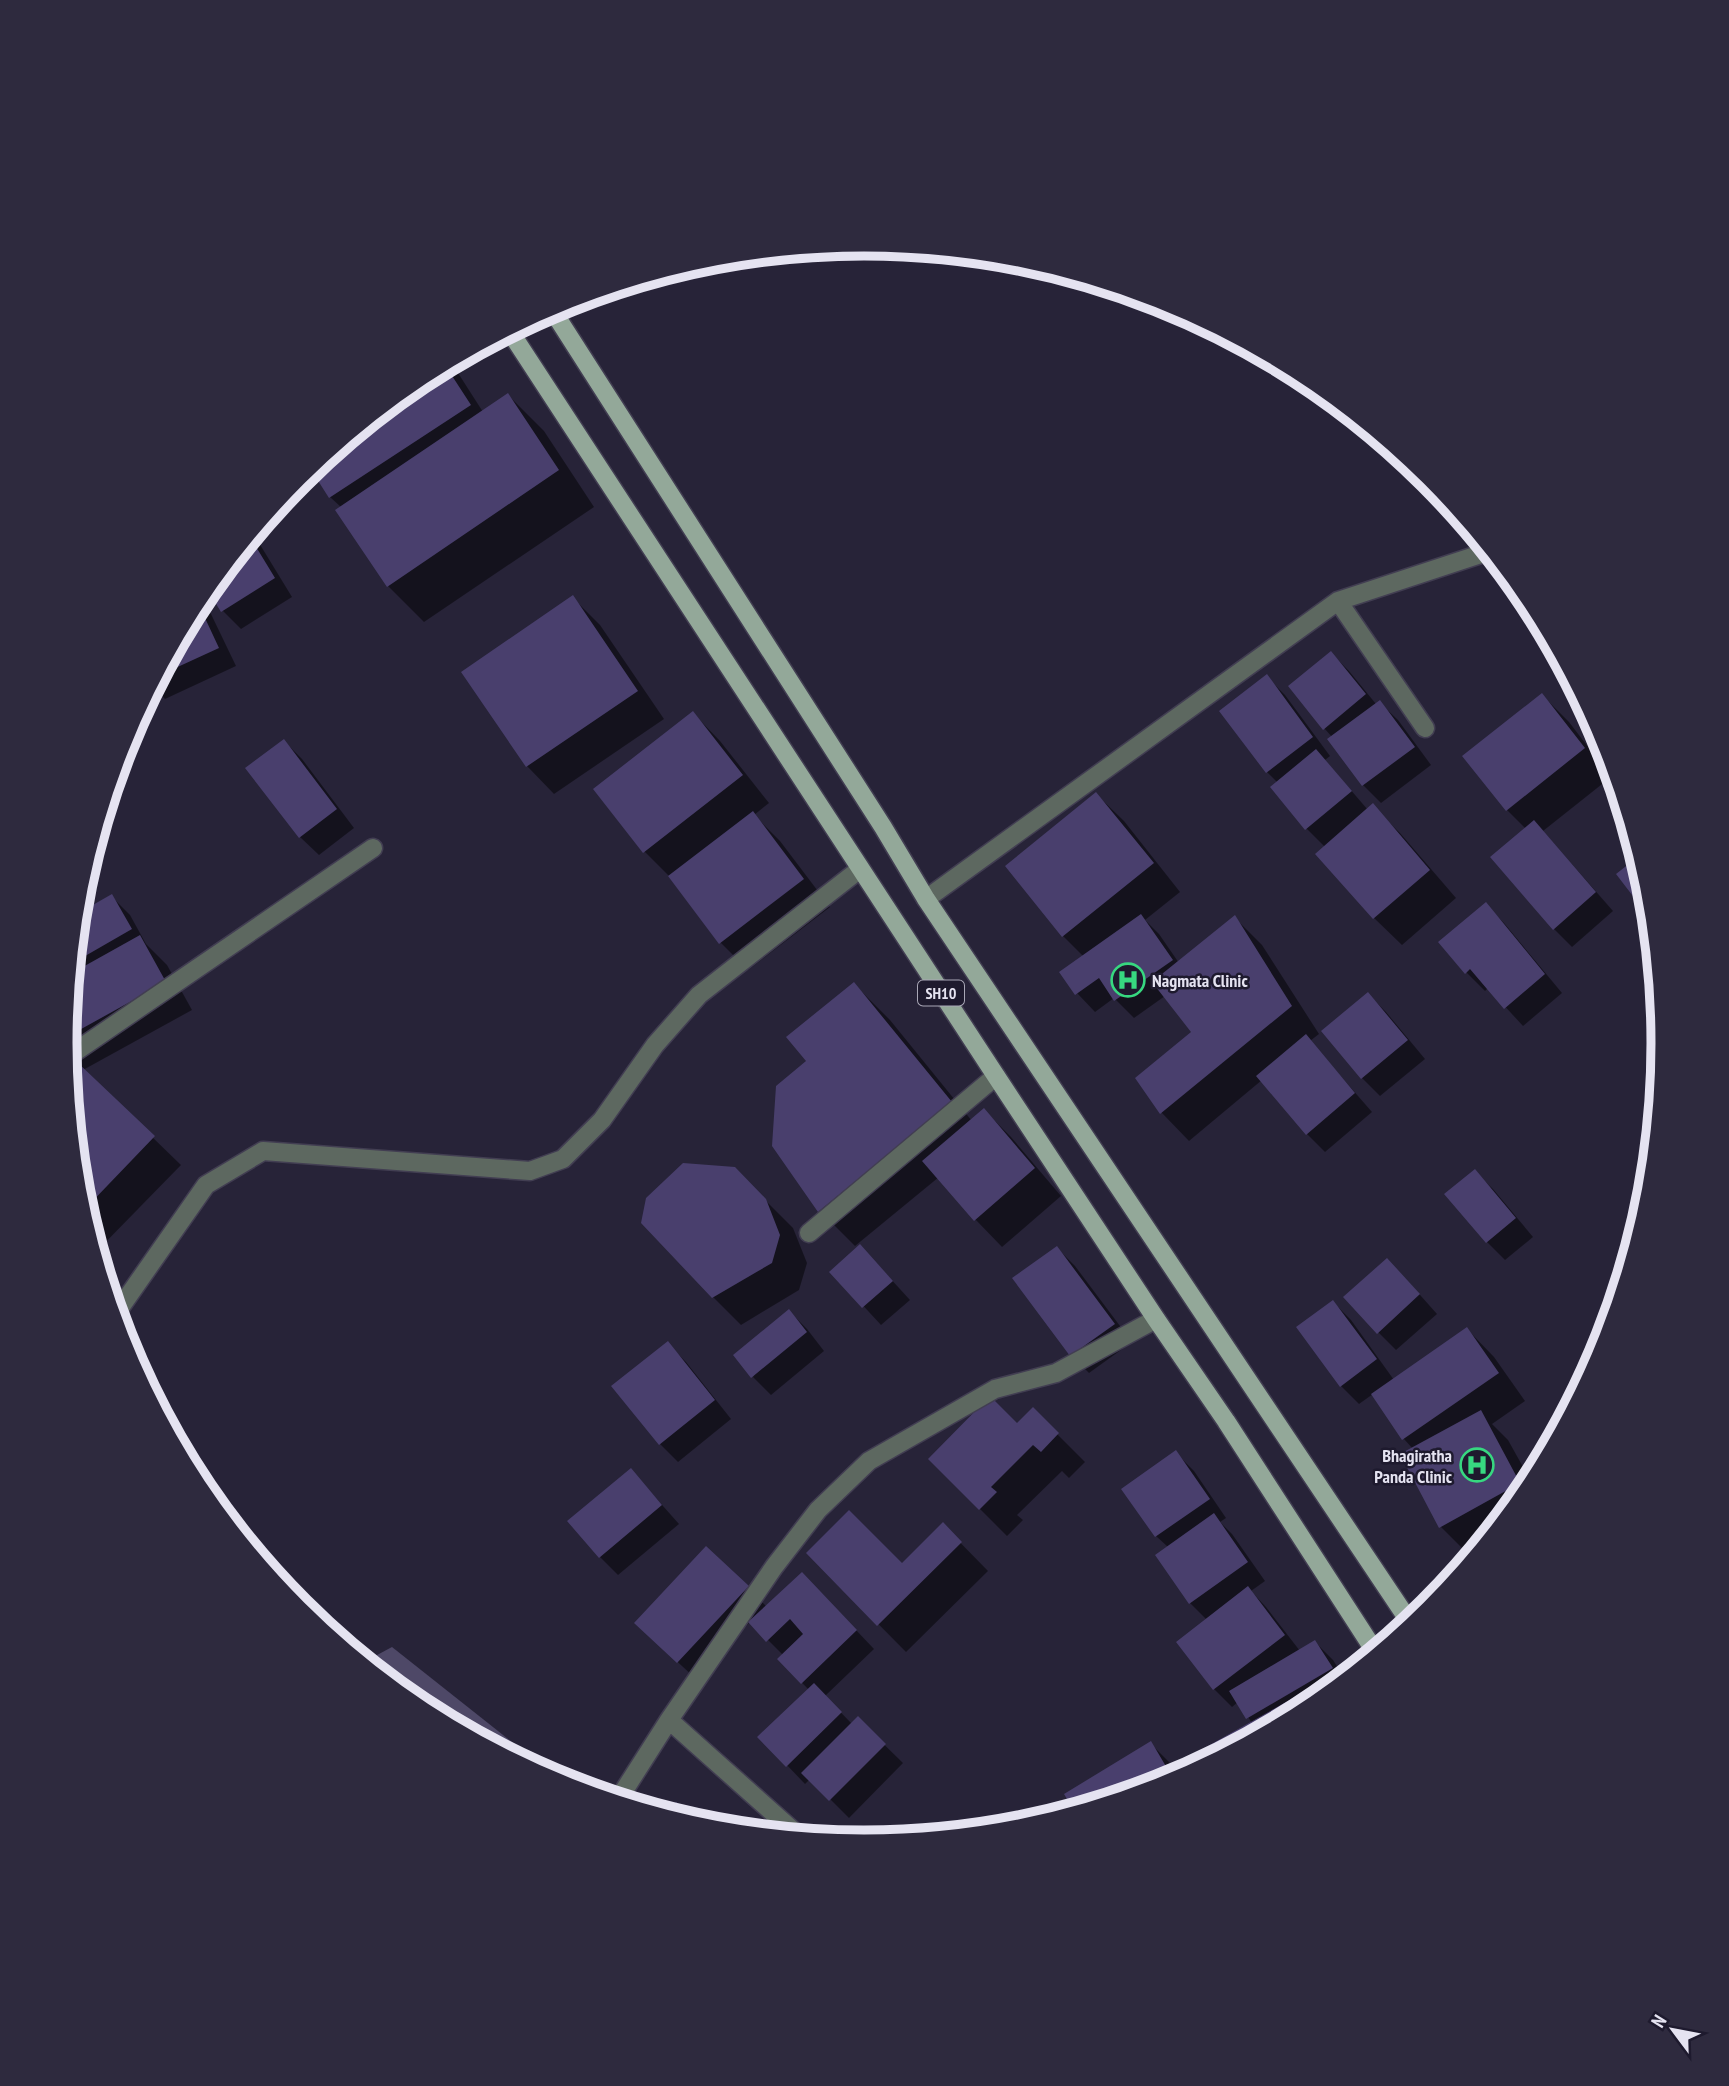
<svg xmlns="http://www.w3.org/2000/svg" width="1729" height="2086" viewBox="0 0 1729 2086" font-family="'PT Sans Narrow',sans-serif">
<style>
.green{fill:#4e4867}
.shadow{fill:#0007}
.building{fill:#493f6d}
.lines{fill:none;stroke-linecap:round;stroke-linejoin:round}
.minor-casing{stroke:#423e52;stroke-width:21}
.primary-casing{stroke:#423e52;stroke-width:21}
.minor{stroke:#5d6860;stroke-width:18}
.primary{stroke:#93a899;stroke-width:18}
.labels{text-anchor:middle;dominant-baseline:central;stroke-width:5;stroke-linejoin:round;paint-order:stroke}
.shield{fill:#1e1a2e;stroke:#a9a7b6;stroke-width:2}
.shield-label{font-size:16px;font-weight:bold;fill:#e5e3f1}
.poi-label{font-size:18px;font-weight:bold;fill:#e5e3f1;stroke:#1e1a2e;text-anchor:start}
.rim{fill:none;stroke:#e5e3f1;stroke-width:9}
</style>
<rect width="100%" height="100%" fill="#272338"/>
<path class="green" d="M392 1647 565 1784 420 1708 364 1662Z"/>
<path class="shadow" d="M451 362 483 412 508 395 544 431 594 507 424 622 388 586 342 508 330 497 311 467 421 378Z
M253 533 292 597 241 629 222 610 209 588Z
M573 598 600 625 664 719 554 794 527 766Z
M198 601 211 614 236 666 165 699 153 686Z
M1331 653 1349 671 1376 704 1379 702 1398 720 1431 765 1381 803 1363 785 1332 737 1324 728Z
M1267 677 1285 695 1330 756 1325 760 1368 810 1372 806 1400 833 1456 898 1402 945 1374 918 1318 854 1325 847 1307 829 1273 787 1278 783 1267 772Z
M1542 695 1569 722 1611 777 1543 831 1613 911 1572 947 1554 929 1526 829 1507 810 1465 756Z
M693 713 720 741 769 803 754 815 780 841 830 907 748 970 720 942 672 879 645 852 596 790Z
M284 741 302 759 354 828 319 855 300 837 248 768Z
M1096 794 1124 821 1180 892 1145 920 1159 934 1179 963 1235 918 1262 945 1319 1034 1310 1041 1372 1112 1325 1152 1307 1134 1262 1080 1189 1141 1162 1113 1137 1079 1193 1032 1165 996 1134 1018 1114 998 1095 1012 1077 993 1084 957 1063 936 1007 866Z
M111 896 130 915 146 944 167 965 192 1010 83 1070 181 1165 96 1252 80 1199 68 1075 75 1068 66 1060 65 1043 77 916Z
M1486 905 1504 923 1562 993 1523 1026 1488 988 1485 991 1467 973 1441 942Z
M854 984 890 1020 972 1121 984 1110 1011 1137 1061 1196 1002 1247 975 1219 939 1177 855 1246 819 1210 808 1062Z
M1368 994 1386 1012 1425 1059 1380 1096 1362 1078Z
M734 1169 793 1228 807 1263 799 1290 741 1325 713 1297Z
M1474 1171 1493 1189 1533 1237 1505 1260 1487 1242 1447 1194Z
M1057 1248 1075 1266 1132 1342 1089 1373 1071 1355Z
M878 1265 910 1300 881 1325 832 1272Z
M1405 1278 1437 1314 1396 1350 1378 1332Z
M1333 1302 1351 1320 1394 1380 1467 1329 1494 1357 1525 1401 1492 1424 1508 1440 1532 1483 1481 1547 1468 1554 1440 1526 1413 1449 1404 1439 1373 1394 1359 1404 1341 1386Z
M789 1311 807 1329 824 1351 771 1395 753 1377Z
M668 1344 686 1362 731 1419 678 1462 660 1444Z
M1033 1410 1085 1462 1069 1478 1062 1471 1017 1515 1023 1520 1007 1536 930 1459 1017 1425Z
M1176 1453 1194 1471 1226 1518 1220 1522 1232 1534 1265 1581 1251 1591 1266 1607 1300 1651 1315 1642 1333 1660 1345 1679 1308 1708 1207 1763 1201 1752 1252 1723 1238 1702 1232 1707 1214 1689 1207 1620 1190 1603 1168 1547 1156 1536Z
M631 1470 679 1524 618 1575 600 1557 570 1521Z
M943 1525 988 1571 906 1652 808 1553 902 1565Z
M747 1587 767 1607 820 1592 874 1649 825 1696 852 1724 858 1719 903 1763 849 1818 810 1779 805 1784 760 1737 809 1690 779 1659 783 1655 750 1622 696 1679 655 1641Z
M1151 1744 1169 1762 1179 1778 1170 1782 1075 1811 1066 1795Z"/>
<path class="building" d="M445 365 471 405 329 498 310 468 421 378Z
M508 393 559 470 387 587 335 510Z
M250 537 275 578 221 612 207 589Z
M573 595 638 691 526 767 461 672Z
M198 603 219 648 158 676Z
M1331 651 1366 694 1323 730 1288 686Z
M1267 674 1313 737 1266 773 1219 711Z
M1542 693 1585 748 1506 811 1462 756Z
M1380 700 1415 747 1362 786 1327 739Z
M693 711 743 775 643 853 593 789Z
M284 739 337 809 299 838 245 768Z
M1316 749 1352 791 1305 830 1270 787Z
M1096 792 1154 863 1062 937 1005 866Z
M1373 803 1430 870 1373 919 1315 854Z
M753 811 804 879 719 944 668 876Z
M1534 820 1596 892 1553 930 1490 857Z
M1639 856 1649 887 1652 921 1616 874Z
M112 894 132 929 73 963 77 914Z
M1486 902 1545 974 1504 1009 1470 969 1465 974 1438 942Z
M1141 914 1173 960 1114 1001 1099 978 1075 995 1059 972Z
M1235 915 1292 1006 1160 1114 1135 1078 1191 1032 1152 982Z
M140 935 166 982 65 1038 72 973Z
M854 982 952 1102 818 1212 772 1146 776 1086 806 1061 786 1037Z
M1368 992 1408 1040 1361 1079 1321 1031Z
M1306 1034 1355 1093 1306 1135 1256 1076Z
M77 1062 155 1136 84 1210 80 1199 68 1072Z
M984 1108 1035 1168 974 1221 922 1161Z
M683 1163 735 1167 766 1199 780 1235 772 1263 712 1298 641 1223 646 1198Z
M1475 1169 1516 1218 1486 1243 1444 1194Z
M860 1244 893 1281 862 1308 829 1272Z
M1057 1246 1115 1324 1070 1356 1012 1278Z
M1387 1258 1420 1294 1377 1334 1343 1297Z
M1333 1300 1377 1359 1340 1387 1296 1327Z
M789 1309 807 1332 751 1378 733 1355Z
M1467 1327 1499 1373 1402 1440 1371 1394Z
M668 1341 715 1400 659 1445 611 1386Z
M990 1396 1017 1423 1033 1407 1059 1433 1041 1452 1033 1445 991 1487 997 1492 979 1510 928 1459Z
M1481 1410 1520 1483 1439 1528 1400 1454Z
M1176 1450 1210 1499 1155 1537 1121 1489Z
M631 1468 662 1505 599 1558 567 1521Z
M849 1510 902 1563 943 1522 962 1542 877 1626 806 1553Z
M1214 1513 1248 1562 1189 1604 1155 1555Z
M706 1546 749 1586 677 1663 634 1623Z
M802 1572 857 1630 801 1684 777 1659 803 1634 790 1619 766 1642 748 1622Z
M1248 1586 1285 1635 1213 1690 1176 1642Z
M1315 1640 1333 1668 1246 1719 1229 1691Z
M1334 1675 1339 1683 1308 1708 1205 1763 1199 1751Z
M814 1683 842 1712 786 1767 757 1737Z
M858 1716 886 1744 829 1801 801 1773Z
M1151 1741 1174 1780 1074 1811 1064 1794Z
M676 1802 704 1822 701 1825 667 1815Z
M713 1816 732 1830 706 1827Z"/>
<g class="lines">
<defs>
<path id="minor" d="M1338 601 1425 728
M926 899 1338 601 1490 551
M66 1058 373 848
M809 1233 996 1076
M115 1315 206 1185 263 1151 530 1171 563 1159 602 1120 655 1045 699 995 860 869
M669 1720 799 1836
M618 1800 669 1720 774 1567 818 1510 869 1461 995 1389 1056 1373 1156 1319"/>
<path id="primary" d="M551 308 883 827 926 899 1411 1624
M509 330 996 1076 1156 1319 1226 1421 1376 1653"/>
</defs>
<use href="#minor" class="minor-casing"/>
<use href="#primary" class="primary-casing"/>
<use href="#minor" class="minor"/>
<use href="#primary" class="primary"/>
</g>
<defs>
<symbol id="hospital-ring" viewBox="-11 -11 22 22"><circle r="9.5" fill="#1e1a2e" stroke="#37d880" stroke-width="1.5"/><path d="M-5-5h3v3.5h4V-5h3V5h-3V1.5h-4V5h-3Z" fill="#37d880"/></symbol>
</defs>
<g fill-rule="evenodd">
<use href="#hospital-ring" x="1109" y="961" width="38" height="38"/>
<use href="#hospital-ring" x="1458" y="1446" width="38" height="38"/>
</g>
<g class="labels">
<rect class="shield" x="918" y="980.5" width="46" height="25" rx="5"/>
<g class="shield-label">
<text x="941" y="993">SH10</text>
</g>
<g class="poi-label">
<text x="1152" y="980">Nagmata Clinic</text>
<text x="1452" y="1455" text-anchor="end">Bhagiratha<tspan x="1452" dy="21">Panda Clinic</tspan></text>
</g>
</g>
<path d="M0 0H1729V2086H0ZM77 1043a787 787 0 1 1 1574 0a787 787 0 1 1-1574 0Z" fill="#2e2a3e" fill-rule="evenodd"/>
<path class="rim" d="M77 1043a787 787 0 1 1 1574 0a787 787 0 1 1-1574 0Z"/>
<g transform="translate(1673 2030) rotate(302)" stroke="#1e1a2e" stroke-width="5" paint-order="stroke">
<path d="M0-5L12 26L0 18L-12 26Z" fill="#e5e3f1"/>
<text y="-10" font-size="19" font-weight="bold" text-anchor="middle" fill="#e5e3f1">N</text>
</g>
</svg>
